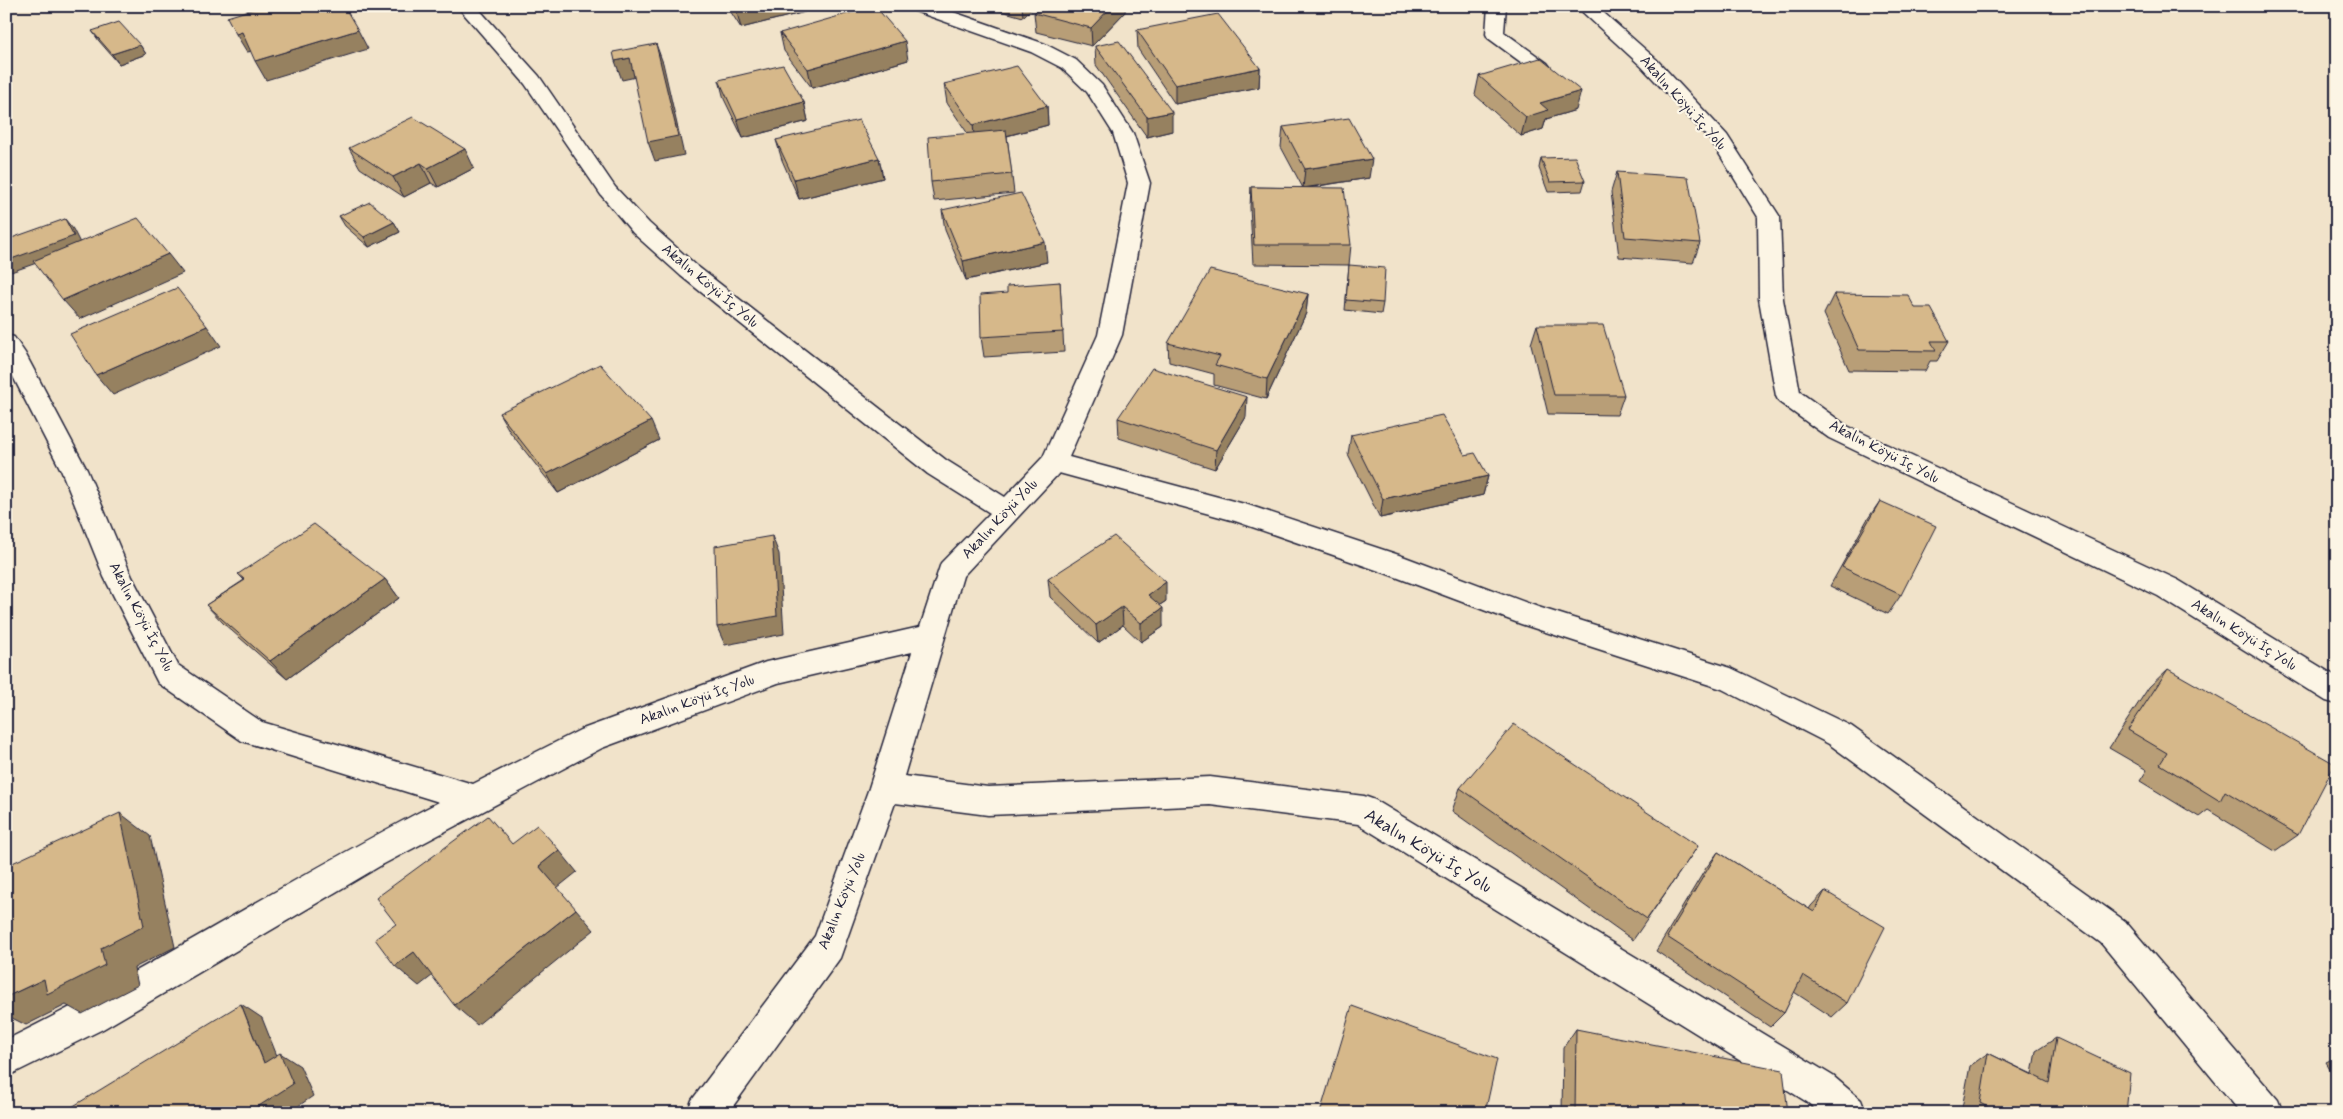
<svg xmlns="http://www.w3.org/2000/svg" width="2343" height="1119" viewBox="0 0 2343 1119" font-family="Mynerve,sans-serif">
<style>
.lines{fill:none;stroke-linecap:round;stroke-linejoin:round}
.minor-casing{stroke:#22223b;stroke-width:3}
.minor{fill:#fcf5e5;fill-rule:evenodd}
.wall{fill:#b89e77;stroke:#22223b}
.shaded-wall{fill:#968161;stroke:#22223b}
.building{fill:#d6b88a;stroke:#22223b}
.labels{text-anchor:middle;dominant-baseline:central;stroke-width:4.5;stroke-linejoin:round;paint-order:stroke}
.street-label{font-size:15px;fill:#22223b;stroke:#fcf5e5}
.near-street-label{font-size:18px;fill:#22223b;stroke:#fcf5e5}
</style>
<rect width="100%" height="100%" fill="#f1e3ca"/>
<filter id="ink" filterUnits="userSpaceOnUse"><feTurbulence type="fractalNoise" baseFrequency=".02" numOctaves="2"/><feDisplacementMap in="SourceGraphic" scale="10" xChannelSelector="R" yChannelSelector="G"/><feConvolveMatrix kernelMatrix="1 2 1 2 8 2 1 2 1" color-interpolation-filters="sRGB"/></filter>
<g filter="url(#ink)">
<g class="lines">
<defs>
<path id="minor" d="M457 6H476L539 76 615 187 649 223 697 266 946 460 1005 497 1043 457 1098 335 1128 183 1113 133 1087 92 1062 68 1031 52 912 10 909 6H936L1045 44 1076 60 1102 85 1133 133 1150 183 1122 335 1069 457 1248 505 1405 557 1538 607 1731 668 1851 726 2125 921 2278 1100 2283 1113H2241L2101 943 1829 744 1722 689 1521 624 1385 573 1235 521 1059 473 963 576 904 776 988 787 1210 777 1364 796 1375 800 1833 1076 1861 1100 1866 1113H1820L1807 1102 1358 824 1210 805 988 815 895 803 840 958 728 1113H687L692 1100 815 936 869 788 912 652 778 683 602 748 380 866 103 1029 6 1077V1040C154 967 292 877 439 802L242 741 158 683 104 577 61 470 6 363V335L14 337 25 353 87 470 132 577 178 665 262 722 473 784 580 730 766 662 920 627 941 563 990 513 928 474 681 276 633 233 601 195 525 84Z
M1488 6H1506L1504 32 1547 63 1550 67 1547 71 1540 73 1533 71 1488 38 1486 34Z
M1576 6H1596L1656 59 1727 135 1780 217 1783 299 1800 392 1847 426 2178 580 2337 677V704L2326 701 2158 596 1829 438 1779 402 1776 396 1759 299 1758 217 1712 142 1642 67Z"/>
</defs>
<use href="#minor" class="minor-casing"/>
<use href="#minor" class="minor"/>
</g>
<path class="wall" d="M727 6H803L805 12 741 28Z
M986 6H1034L1023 17 987 7Z
M1042 6H1125V12L1092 46 1036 32 1034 13Z
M1137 30 1260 68 1259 87 1175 104 1138 49Z
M92 31 140 45 146 54 119 64 99 41Z
M780 33 908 60 812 88 784 51Z
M1095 46 1172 131 1147 137 1096 65Z
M1479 76 1576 110 1546 119 1543 129 1521 136 1475 95Z
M719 80 804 102 808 121 743 138 724 99Z
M944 84 1047 106 1048 125 1007 136 1014 193 934 201 931 182 968 134 947 103Z
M1283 127 1369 178 1306 188 1351 245 1349 265 1253 264 1250 207 1251 187 1303 188 1281 147Z
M776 140 879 158 883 178 799 199 782 160Z
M349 148 474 168 438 187 431 183 404 197 360 168Z
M1541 158 1585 181 1582 191 1548 192 1539 168Z
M1617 172 1700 243 1693 263 1619 257 1611 192Z
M942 210 1047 262 966 280 945 230Z
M339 216 394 222 400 232 369 247 345 226Z
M1349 265 1383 303 1381 314 1345 310Z
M1060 282 1064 352 984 357 981 337 1007 293Z
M1308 294 1306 313 1266 399 1214 385V374L1169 362 1168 343Z
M1834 294 1915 308 1949 341 1937 361H1930L1925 371 1849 370 1824 314Z
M1537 325 1624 395 1617 415 1548 414 1531 344Z
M499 413 659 440 558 493 510 432Z
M1246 417 1215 469 1119 438 1118 418Z
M1351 435 1465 455 1488 476 1483 495 1380 518 1348 454Z
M1880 501 1901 595 1888 614 1830 586 1867 520Z
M238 574 385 579 399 598 287 679 224 624 206 605 244 580Z
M1048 579 1166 601 1160 605 1163 627 1141 642 1123 625 1098 643 1050 597Z
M2168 669 2298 835 2275 851 2208 810 2199 817 2140 781 2147 770 2109 748 2149 687Z
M1460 788 1698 846 1633 940 1452 811Z
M1718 852 1809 909 1811 906 1825 891 1847 1003 1832 1017 1794 992 1784 1013 1770 1027 1656 951 1706 868Z
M1576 1029 1788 1113H1562L1563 1048Z
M2056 1038 2126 1113H1961L1970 1066 1988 1053 2032 1074 2036 1051Z
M2337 1057V1080L2326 1062Z"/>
<path class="shaded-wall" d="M747 6H803L805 12 741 28 736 9Z
M1022 6H1034L1023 17Z
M1112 6H1125V12L1092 46 1091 28Z
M358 30 368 49 266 80 255 61Z
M242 32 254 51 247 52 236 34Z
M905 41 908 60 812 88 808 69Z
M656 44 663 63 684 155 655 161 648 142Z
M140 45 146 54 119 64 112 54Z
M630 58 636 77 622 80 615 61Z
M1260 68 1259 87 1175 104V85Z
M1581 91 1576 110 1546 119 1543 129 1521 136 1526 117 1540 103Z
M804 102 808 121 743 138 737 119Z
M1047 106 1048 125 975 144 973 125Z
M1172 112V131L1147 137V117Z
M465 149 474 168 438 187 428 168Z
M879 158 883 178 799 199 794 179Z
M1372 159 1369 178 1303 188 1305 169Z
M421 163 431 183 404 197 393 177Z
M65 219 73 229 82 247 11 272 6 267V261Z
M394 222 400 232 369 247 364 237Z
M1045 242 1047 262 966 280 963 261Z
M168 254 183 273 80 319 63 300Z
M1308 294 1306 313 1266 399 1267 379Z
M207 326 221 346 113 395 96 375Z
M1247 397 1246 417 1215 469 1216 450Z
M651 421 659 440 558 493 547 474Z
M1488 476 1483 495 1380 518 1383 499Z
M772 536 779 554 784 634 725 645 717 627Z
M385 579 399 598 287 679 270 661Z
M1166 582V601L1148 613V595Z
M1122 607 1123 625 1098 643 1096 625Z
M1163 608V627L1141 642V623Z
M120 813 150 836 175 947 134 968 138 985 82 1014 66 1005 26 1025 6 1015V997L44 979 101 948Z
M559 850 577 872 557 888 539 866Z
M576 909 594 930 477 1025 454 1005Z
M414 952 437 972 419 986 395 966Z
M241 1004 262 1018 285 1076 264 1063Z
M280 1053 300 1066 313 1096 288 1113H248Z"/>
<path class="building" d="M263 6H344L358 30 255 61 242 32 236 34 227 17Z
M734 6H747L736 9Z
M874 6H875L905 41 808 69 780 33Z
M1042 6H1112L1091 28 1034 13Z
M1218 14 1260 68 1175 85 1137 30Z
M119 22 140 45 112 54 92 31Z
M1119 41 1172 112 1147 117 1095 46Z
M656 44 678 136 648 142 630 58 615 61 613 52Z
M1540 58 1581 91 1540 103 1548 110 1526 117 1479 76Z
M783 65 804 102 737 119 719 80Z
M1017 66 1047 106 973 125 944 84Z
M413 117 465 149 428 168 421 163 393 177 349 148Z
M1349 118 1372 159 1305 169 1283 127Z
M859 120 879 158 794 179 776 140Z
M1006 130 1012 174 931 182 928 137Z
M1575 157 1585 181 1550 182 1541 158Z
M1617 172 1688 177 1700 243 1625 237Z
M1251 187 1344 188 1351 245H1254Z
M1021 193 1045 242 963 261 942 210Z
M370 202 394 222 364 237 339 216Z
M138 218 168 254 63 300 33 261Z
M65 219 74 236 6 261V240Z
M1349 265 1385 268 1383 303 1346 300Z
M1210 270 1308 294 1267 379 1215 365 1220 356 1168 343Z
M1060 282 1063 332 981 337 980 295 1007 293V286Z
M177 288 207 326 96 375 70 334Z
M1834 294 1908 295 1915 308H1931L1949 341H1931L1936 351 1859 350Z
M1537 325H1603L1624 395H1554Z
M600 364 651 421 547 474 499 413Z
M1152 368 1247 397 1216 450 1118 418Z
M1442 415 1465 455 1475 453 1488 476 1383 499 1351 435Z
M1880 501 1936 526 1901 595 1842 567Z
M314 524 385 579 270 661 206 605 245 580 238 574Z
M772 536 777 616 717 627 715 546Z
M1114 536 1166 582 1148 595 1163 608 1141 623 1122 607 1096 625 1048 579Z
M2168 669 2335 764 2298 835 2225 791 2220 801 2160 764 2167 753 2128 730Z
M1514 724 1698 846 1647 919 1460 788Z
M120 813 144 926 101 948 105 965 47 994 44 979 6 997V866Z
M488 816 512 844 537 825 559 850 539 866 576 909 454 1005 414 952 395 966 375 939 396 924 376 898Z
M1718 852 1814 912 1825 891 1885 927 1847 1003 1803 975 1784 1013 1667 937Z
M241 1004 264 1063 280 1053 293 1084 248 1113H62Z
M1352 1006 1497 1059 1485 1113H1320Z
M1576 1029 1783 1070 1788 1113H1743L1733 1111V1113H1575Z
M2056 1038 2130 1073 2126 1113H1999L1980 1103 1988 1053 2049 1083Z"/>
</g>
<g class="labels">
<g class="street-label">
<text transform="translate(1683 103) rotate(48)">Akalın Köyü İç Yolu</text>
<text transform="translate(710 286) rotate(40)">Akalın Köyü İç Yolu</text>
<text transform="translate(1884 452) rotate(27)">Akalın Köyü İç Yolu</text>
<text transform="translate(1000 519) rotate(-47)">Akalın Köyü Yolu</text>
<text transform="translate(141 617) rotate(62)">Akalın Köyü İç Yolu</text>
<text transform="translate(2244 635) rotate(32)">Akalın Köyü İç Yolu</text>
<text transform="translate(697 700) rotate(-20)">Akalın Köyü İç Yolu</text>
<text transform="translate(842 901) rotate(-68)">Akalın Köyü Yolu</text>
</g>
<g class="near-street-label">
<text transform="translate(1428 851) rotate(31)">Akalın Köyü İç Yolu</text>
</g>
</g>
<rect width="2343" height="1119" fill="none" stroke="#fcf5e5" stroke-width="25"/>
<rect x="12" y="12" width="2318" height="1094" fill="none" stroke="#22223b" stroke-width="2" filter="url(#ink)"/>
</svg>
